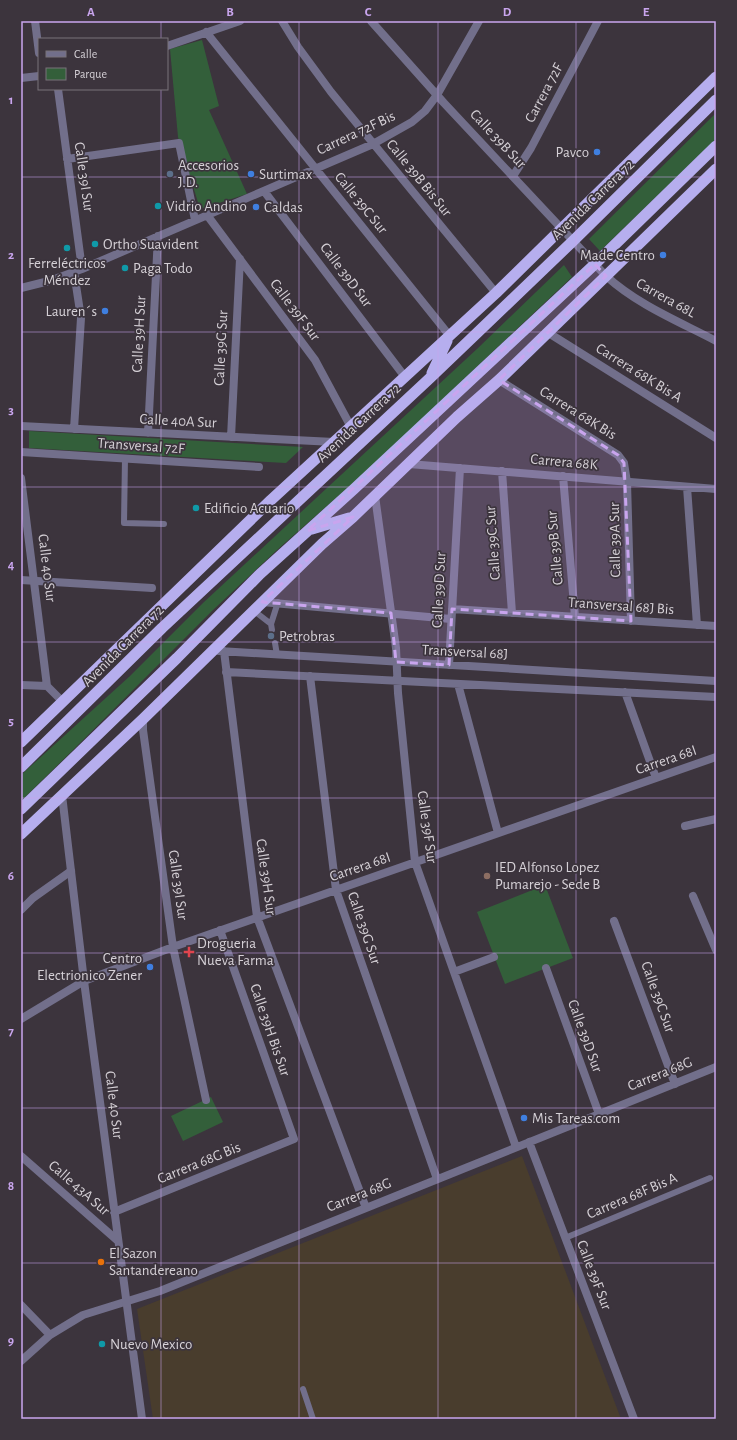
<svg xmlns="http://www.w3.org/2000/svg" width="737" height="1440" viewBox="0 0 737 1440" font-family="'Alegreya Sans',sans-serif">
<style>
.industrial{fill:#493d2d}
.green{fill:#335f3a}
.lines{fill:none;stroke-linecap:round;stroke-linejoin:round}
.service{stroke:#726f8b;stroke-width:6}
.minor{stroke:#726f8b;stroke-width:8}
.tertiary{stroke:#726f8b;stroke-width:8}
.trunk{stroke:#b6aeee;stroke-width:11}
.marked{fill:#c9a5ee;fill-opacity:0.2;stroke:#c9a5ee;stroke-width:3;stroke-dasharray:8 5;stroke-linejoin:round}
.grid{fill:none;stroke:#c9a5ee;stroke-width:1;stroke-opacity:0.55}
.shop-dot{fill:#3f7fe0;stroke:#3c343d;stroke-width:1.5}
.service-dot{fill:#5c6f8a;stroke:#3c343d;stroke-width:1.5}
.culture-dot{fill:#0f9aa8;stroke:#3c343d;stroke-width:1.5}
.education-dot{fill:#8d6e63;stroke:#3c343d;stroke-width:1.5}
.health-dot{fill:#e0444e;stroke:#3c343d;stroke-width:1.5}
.food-dot{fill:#e8710a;stroke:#3c343d;stroke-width:1.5}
.labels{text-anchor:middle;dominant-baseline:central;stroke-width:3.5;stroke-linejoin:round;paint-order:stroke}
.street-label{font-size:15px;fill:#d5d0d6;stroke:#3c343d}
.poi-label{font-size:15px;fill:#d5d0d6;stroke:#3c343d;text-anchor:start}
.neatline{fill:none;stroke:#c9a5ee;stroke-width:1.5}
.grid-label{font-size:13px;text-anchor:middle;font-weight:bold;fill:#c9a5ee}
</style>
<rect width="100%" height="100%" fill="#3c343d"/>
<path class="industrial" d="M522 1156 621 1419H153L137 1309Z"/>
<path class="green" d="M202 40 219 106 209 110 247 194 200 209 178 137 170 49Z
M716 113V139L600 251 589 239Z
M564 265 572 277 362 475 277 550 213 610 72 751 21 801V775L130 676 204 602 478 348Z
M29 431 303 447 286 463 29 448Z
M545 885 573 958 505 984 477 912Z
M211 1097 223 1122 183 1141 171 1116Z"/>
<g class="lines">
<path class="service" d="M125 458 124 523 164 524
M253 610 271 624
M272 630 271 624 278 602
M275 643 277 655
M565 1238 710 1178
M303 1389 313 1419"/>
<path class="minor" d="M35 21 39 53
M282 21 298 47 331 92 496 293
M206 32 449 335
M167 46 240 21
M21 78 39 76
M58 89 82 269
M67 159 179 143 195 220
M513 176 531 148 598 21
M264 191 405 377
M207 215 315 360 351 427
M74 272 81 318 74 429
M21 288 49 281 82 269 373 144 412 122 425 111 437 95 479 21
M547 332 716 438
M499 380 618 455 624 463 627 482 631 621
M21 426 334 442
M148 433 158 236
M231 437 240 259
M21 452 259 467
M409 464 716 489
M502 471 512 613
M563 476 575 617
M687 487 697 625
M375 496 396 648 398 693 415 862 516 1147
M21 580 152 588
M262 602 451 619
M452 609 716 626
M219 651 716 681
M224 651 257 917 366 1208
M449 665 460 468
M226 672 716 697
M310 676 336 890 437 1179
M458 684 498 833
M625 692 656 778
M143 719V730L173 947 206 1100
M685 826 716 819
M693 896 716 950
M21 910 33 898 71 871
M614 921 675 1084
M546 968 599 1114
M454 972 494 957
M21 1019 84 981 173 947 716 757
M529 1142 634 1419
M114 1212 294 1139 220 930
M21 1305 50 1335
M21 1361 50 1335 83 1315 160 1291 716 1067"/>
<path class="tertiary" d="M371 21 444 103 606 276C638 305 678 321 716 341
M21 478 47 686 63 702
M21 685 47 686
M62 795 84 981 142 1419
M21 1156 118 1241"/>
<path class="trunk" d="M432 373 447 341
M312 529 349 518
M21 742 271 500 496 293 716 77
M21 767 162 628 430 378 573 241 716 100
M21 809 177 658 260 574 354 489 595 264 716 146
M21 834 143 719 322 544 353 517 457 417 499 380 716 169"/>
</g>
<path class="marked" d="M595 264 606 276 499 380 618 455 624 463 631 621 452 609 449 665 396 662 391 613 262 602 353 517 307 531Z"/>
<path class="grid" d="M161 21V39M299 21V1419M438 21V1419M576 21V1419M161 89V1419M21 177H716M21 332H716M21 487H716M21 642H716M21 798H716M21 953H716M21 1108H716M21 1263H716"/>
<g class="shop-dot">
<circle cx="597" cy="152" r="4"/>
<circle cx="251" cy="174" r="4"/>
<circle cx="256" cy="207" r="4"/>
<circle cx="663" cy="255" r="4"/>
<circle cx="105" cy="311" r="4"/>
<circle cx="150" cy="967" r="4"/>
<circle cx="524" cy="1118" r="4"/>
</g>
<g class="service-dot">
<circle cx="170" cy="174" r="4"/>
<circle cx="271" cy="636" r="4"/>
</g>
<g class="culture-dot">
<circle cx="158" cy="206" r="4"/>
<circle cx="95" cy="244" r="4"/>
<circle cx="67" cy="248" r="4"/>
<circle cx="125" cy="268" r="4"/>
<circle cx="196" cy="508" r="4"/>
<circle cx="102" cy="1344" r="4"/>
</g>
<circle class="education-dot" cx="487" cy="876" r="4"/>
<path class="health-dot" d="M187 946h4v4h4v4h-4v4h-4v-4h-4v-4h4z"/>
<circle class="food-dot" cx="101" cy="1262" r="4"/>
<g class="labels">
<g class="street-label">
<text transform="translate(544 93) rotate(-62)">Carrera 72F</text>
<text transform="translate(356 133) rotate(-25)">Carrera 72F Bis</text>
<text transform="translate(498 139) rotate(47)">Calle 39B Sur</text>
<text transform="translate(84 177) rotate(82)">Calle 39I Sur</text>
<text transform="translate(419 178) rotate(51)">Calle 39B Bis Sur</text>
<text transform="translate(593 200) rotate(-44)">Avenida Carrera 72</text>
<text transform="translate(361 203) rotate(51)">Calle 39C Sur</text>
<text transform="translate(346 275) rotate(53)">Calle 39D Sur</text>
<text transform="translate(666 298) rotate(29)">Carrera 68L</text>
<text transform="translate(295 310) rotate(53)">Calle 39F Sur</text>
<text transform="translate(139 334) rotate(-87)">Calle 39H Sur</text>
<text transform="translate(221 348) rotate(-87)">Calle 39G Sur</text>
<text transform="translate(639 373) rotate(32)">Carrera 68K Bis A</text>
<text transform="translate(578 413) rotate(32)">Carrera 68K Bis</text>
<text transform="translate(178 421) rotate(3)">Calle 40A Sur</text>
<text transform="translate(359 423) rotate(-43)">Avenida Carrera 72</text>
<text transform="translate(141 446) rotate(4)">Transversal 72F</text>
<text transform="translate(564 462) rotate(5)">Carrera 68K</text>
<text transform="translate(615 540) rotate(-91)">Calle 39A Sur</text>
<text transform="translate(493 543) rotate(-94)">Calle 39C Sur</text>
<text transform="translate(555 548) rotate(-95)">Calle 39B Sur</text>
<text transform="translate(47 568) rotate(83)">Calle 40 Sur</text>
<text transform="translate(439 590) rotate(-87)">Calle 39D Sur</text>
<text transform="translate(621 606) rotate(4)">Transversal 68J Bis</text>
<text transform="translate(123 646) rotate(-45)">Avenida Carrera 72</text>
<text transform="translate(465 652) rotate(3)">Transversal 68J</text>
<text transform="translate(666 760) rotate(-19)">Carrera 68I</text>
<text transform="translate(427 827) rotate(82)">Calle 39F Sur</text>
<text transform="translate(360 867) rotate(-19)">Carrera 68I</text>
<text transform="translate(266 877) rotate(82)">Calle 39H Sur</text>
<text transform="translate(178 885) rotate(82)">Calle 39I Sur</text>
<text transform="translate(364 928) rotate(71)">Calle 39G Sur</text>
<text transform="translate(658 997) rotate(70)">Calle 39C Sur</text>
<text transform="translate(270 1030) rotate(71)">Calle 39H Bis Sur</text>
<text transform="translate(585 1036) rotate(70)">Calle 39D Sur</text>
<text transform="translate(660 1074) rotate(-22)">Carrera 68G</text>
<text transform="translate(114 1105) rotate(83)">Calle 40 Sur</text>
<text transform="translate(199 1163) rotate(-22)">Carrera 68G Bis</text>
<text transform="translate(79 1188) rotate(41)">Calle 43A Sur</text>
<text transform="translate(359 1195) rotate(-22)">Carrera 68G</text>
<text transform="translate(632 1196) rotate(-23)">Carrera 68F Bis A</text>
<text transform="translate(594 1275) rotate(69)">Calle 39F Sur</text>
</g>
<g class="poi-label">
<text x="589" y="152" text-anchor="end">Pavco</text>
<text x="178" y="165">Accesorios<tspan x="178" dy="17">J.D.</tspan></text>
<text x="259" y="174">Surtimax</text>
<text x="166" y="206">Vidrio Andino</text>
<text x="264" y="207">Caldas</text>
<text x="103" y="244">Ortho Suavident</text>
<text x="655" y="255" text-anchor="end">Made Centro</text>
<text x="67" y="263" text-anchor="middle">Ferreléctricos<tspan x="67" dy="17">Méndez</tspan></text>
<text x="133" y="268">Paga Todo</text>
<text x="97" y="311" text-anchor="end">Lauren´s</text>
<text x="204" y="508">Edificio Acuario</text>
<text x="279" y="636">Petrobras</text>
<text x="495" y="867">IED Alfonso Lopez<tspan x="495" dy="17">Pumarejo - Sede B</tspan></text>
<text x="197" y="943">Drogueria<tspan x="197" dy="17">Nueva Farma</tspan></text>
<text x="142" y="958" text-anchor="end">Centro<tspan x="142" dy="17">Electrionico Zener</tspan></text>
<text x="532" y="1118">Mis Tareas.com</text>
<text x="109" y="1253">El Sazon<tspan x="109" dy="17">Santandereano</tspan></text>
<text x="110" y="1344">Nuevo Mexico</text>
</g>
</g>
<rect width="737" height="1440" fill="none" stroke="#3c343d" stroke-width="44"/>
<rect x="38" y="38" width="130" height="52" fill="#3c343d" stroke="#79727a"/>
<rect x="46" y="51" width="20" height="6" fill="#726f8b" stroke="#79727a"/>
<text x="74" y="58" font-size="12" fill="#d5d0d6">Calle</text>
<rect x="46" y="68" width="20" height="12" fill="#335f3a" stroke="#79727a"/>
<text x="74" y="78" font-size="12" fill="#d5d0d6">Parque</text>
<rect x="22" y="22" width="693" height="1396" class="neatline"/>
<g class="grid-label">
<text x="91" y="16">A</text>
<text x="230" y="16">B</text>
<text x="368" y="16">C</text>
<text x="507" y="16">D</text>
<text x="646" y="16">E</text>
<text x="11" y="104">1</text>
<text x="11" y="259">2</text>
<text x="11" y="414">3</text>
<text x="11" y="569">4</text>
<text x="11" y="725">5</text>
<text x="11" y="880">6</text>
<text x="11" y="1035">7</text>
<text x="11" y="1190">8</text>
<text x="11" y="1345">9</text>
</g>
</svg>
